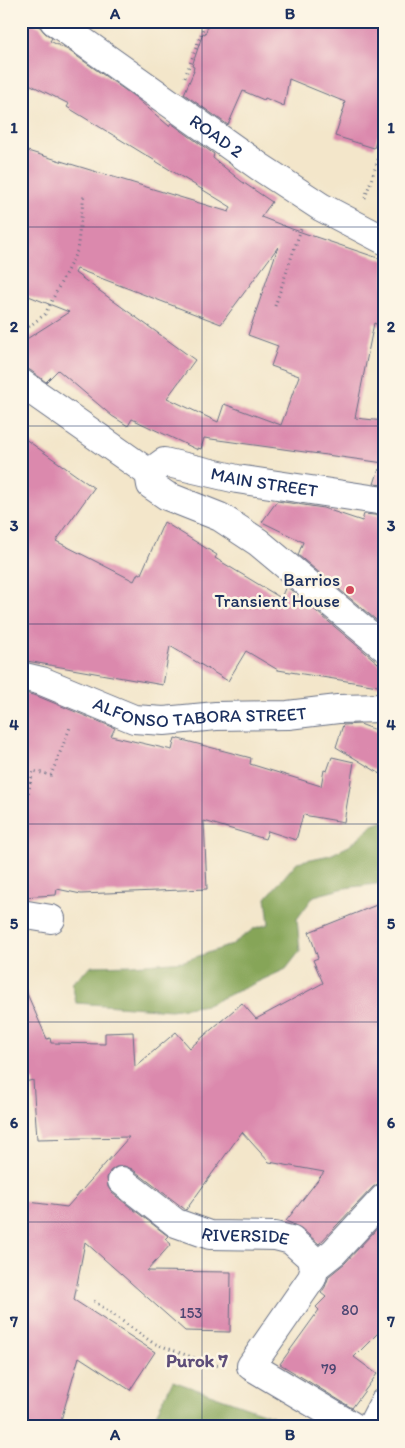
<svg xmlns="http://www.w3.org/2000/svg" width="405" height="1448" viewBox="0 0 405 1448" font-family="Itim,sans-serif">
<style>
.forest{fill:#86a558;stroke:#506a5b}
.building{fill:#db89ad;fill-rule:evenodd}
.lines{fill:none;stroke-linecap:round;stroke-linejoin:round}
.minor-casing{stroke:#676f84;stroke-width:30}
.path{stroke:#676f84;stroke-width:3;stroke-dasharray:1 4;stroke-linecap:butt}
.minor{stroke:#fff;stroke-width:28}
.grid{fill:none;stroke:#1b2f5e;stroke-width:1;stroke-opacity:0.55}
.poi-dot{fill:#d1495b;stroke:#fcf5e5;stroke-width:2}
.labels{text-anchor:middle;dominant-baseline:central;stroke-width:5;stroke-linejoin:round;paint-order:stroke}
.number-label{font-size:15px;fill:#4b4672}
.street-label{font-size:18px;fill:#1b2f5e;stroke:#fcf5e5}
.poi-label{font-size:18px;fill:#1b2f5e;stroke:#fcf5e5;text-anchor:end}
.neighbourhood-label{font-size:19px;font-weight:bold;fill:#5e4e7a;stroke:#fcf5e5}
.neatline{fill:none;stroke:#1b2f5e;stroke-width:2}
.grid-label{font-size:16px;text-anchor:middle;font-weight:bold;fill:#1b2f5e}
</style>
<rect width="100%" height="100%" fill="#fcf5e5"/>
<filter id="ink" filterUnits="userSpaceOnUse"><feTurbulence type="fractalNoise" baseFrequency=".02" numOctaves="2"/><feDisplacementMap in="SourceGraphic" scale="10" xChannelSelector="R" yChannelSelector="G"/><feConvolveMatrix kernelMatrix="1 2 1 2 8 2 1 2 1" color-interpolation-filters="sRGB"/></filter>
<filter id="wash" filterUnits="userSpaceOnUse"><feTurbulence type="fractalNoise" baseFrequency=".0096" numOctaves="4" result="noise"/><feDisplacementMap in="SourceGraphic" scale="20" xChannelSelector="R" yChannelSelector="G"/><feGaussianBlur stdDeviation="1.12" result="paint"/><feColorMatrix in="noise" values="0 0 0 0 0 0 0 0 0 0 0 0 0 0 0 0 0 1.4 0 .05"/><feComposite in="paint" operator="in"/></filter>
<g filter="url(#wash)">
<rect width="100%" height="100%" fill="#f3e6ca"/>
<path class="forest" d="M384 821V883L345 888 314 896 297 919 300 951 286 969 207 1005 171 1010 76 1003 72 983 92 966 132 965 184 961 231 945 255 928 269 924 266 898 297 862 330 855 349 846 373 825Z
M173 1381 303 1427H149Z"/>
<g id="blocks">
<path class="building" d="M21 21H28L40 27 45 33 52 38 50 41 68 50 135 97 169 126 171 123 214 154 213 158 241 181 272 202 261 217 292 229 384 260V328L374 323 355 418 384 421V463L204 438 201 449 198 448V450L132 419 128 426 112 416 58 370 46 382 30 370 21 368V346L25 340 69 312 21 293V149L229 212 231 207 67 107 69 104 21 80ZM278 247 248 335 278 346 271 366 299 376 281 425 224 404 218 422 167 398 195 360 75 273 77 269 221 324Z
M210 21H384V116L374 148 335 136 345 105H344L345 102 289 79 284 106 265 98 264 100 243 91 228 125 184 94 194 71H193L194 67 192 66 203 33 205 34Z
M21 436 94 488 56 541 134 581 138 573 141 574 164 522 217 555 215 558 281 598 286 586 384 668V687L278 670 246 651 228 681 170 646 163 685 21 660Z
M379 469 384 470V485L374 484Z
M277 501 323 508 362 521 364 514 384 516V617L381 624 298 555 303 542 262 522Z
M21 692 37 696 115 728 111 736 172 750 175 738 251 758 250 764 321 786 324 770 327 771 332 757 354 762 344 822 303 815 296 840 268 831 265 839 204 821 207 889 81 894 57 889 56 895 21 897Z
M360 724 384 733V776L336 747 343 725Z
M384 902V1183H379L373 1187 319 1244 301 1228 286 1221 324 1172 269 1162 242 1132 186 1210 132 1169 124 1166 116 1167 110 1171 107 1178 108 1187 112 1193 168 1236 165 1239 171 1244 147 1271 231 1272 230 1332 185 1331 85 1242 74 1300 155 1352 130 1390 79 1357 59 1427H21V1201L67 1207 129 1137 37 1139 33 1080 21 1083V980L47 1039 50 1038 51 1043 105 1044V1033L133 1032 135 1067 176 1032 190 1048 242 1003 256 1019 323 983 313 960 318 958 309 932Z
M384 1221V1327L354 1357 377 1374 352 1408 280 1364 319 1310 316 1307 326 1297 321 1293 325 1287 329 1276 345 1263Z"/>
</g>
</g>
<g filter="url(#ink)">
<use href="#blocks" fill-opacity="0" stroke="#676f84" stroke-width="1"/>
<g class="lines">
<defs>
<g id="minor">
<path id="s1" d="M54 21 260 167 321 207 384 240"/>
<path d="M21 383 149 473"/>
<path d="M149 473 151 485 167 496 220 517 258 542 384 647"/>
<path id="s2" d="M149 473 164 462 237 479 384 501"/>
<path id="s3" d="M21 676 42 681 134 719 164 721 216 716 288 715 338 709 384 708"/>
<path d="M21 914 51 919"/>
<path id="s4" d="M122 1181 176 1223 210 1235 275 1236 291 1240 309 1256 315 1267 312 1278 251 1366 354 1427"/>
<path d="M315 1267 334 1252 384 1198"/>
<path d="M371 1427 384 1402"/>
</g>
</defs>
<use href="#minor" class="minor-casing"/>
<path class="path" d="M185 77 203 29
M365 198 384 142
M275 306 301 229
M21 333 45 314 77 251 84 194
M21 827 33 771 51 775 71 725
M94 1301 153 1343 214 1365 223 1366"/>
<use href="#minor" class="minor"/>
</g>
</g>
<path class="grid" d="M202 21V1427M21 227H384M21 426H384M21 624H384M21 824H384M21 1022H384M21 1222H384"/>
<circle class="poi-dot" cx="350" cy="590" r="5"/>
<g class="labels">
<g class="number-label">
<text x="350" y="1310">80</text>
<text x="191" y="1313">153</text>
<text x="329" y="1369">79</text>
</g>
<g class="street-label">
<text stroke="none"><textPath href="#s1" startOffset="199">ROAD 2</textPath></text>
<text stroke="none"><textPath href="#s2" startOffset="121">MAIN STREET</textPath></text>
<text stroke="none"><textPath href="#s3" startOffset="186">ALFONSO TABORA STREET</textPath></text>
<text stroke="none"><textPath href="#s4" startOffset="140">RIVERSIDE</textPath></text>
</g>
<g class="poi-label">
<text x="340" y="580">Barrios<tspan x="340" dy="21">Transient House</tspan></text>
</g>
<g class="neighbourhood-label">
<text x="197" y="1360">Purok 7</text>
</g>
</g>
<rect width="405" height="1448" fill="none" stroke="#fcf5e5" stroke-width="55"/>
<rect x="28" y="28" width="350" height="1392" class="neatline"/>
<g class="grid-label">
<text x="115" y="19">A</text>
<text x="290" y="19">B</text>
<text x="14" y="133">1</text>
<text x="391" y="133">1</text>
<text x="14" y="332">2</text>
<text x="391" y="332">2</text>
<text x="14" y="531">3</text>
<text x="391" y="531">3</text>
<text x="14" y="730">4</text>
<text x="391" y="730">4</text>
<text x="14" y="929">5</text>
<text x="391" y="929">5</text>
<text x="14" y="1128">6</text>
<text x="391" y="1128">6</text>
<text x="14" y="1327">7</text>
<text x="391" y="1327">7</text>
<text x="115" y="1440">A</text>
<text x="290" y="1440">B</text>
</g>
</svg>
